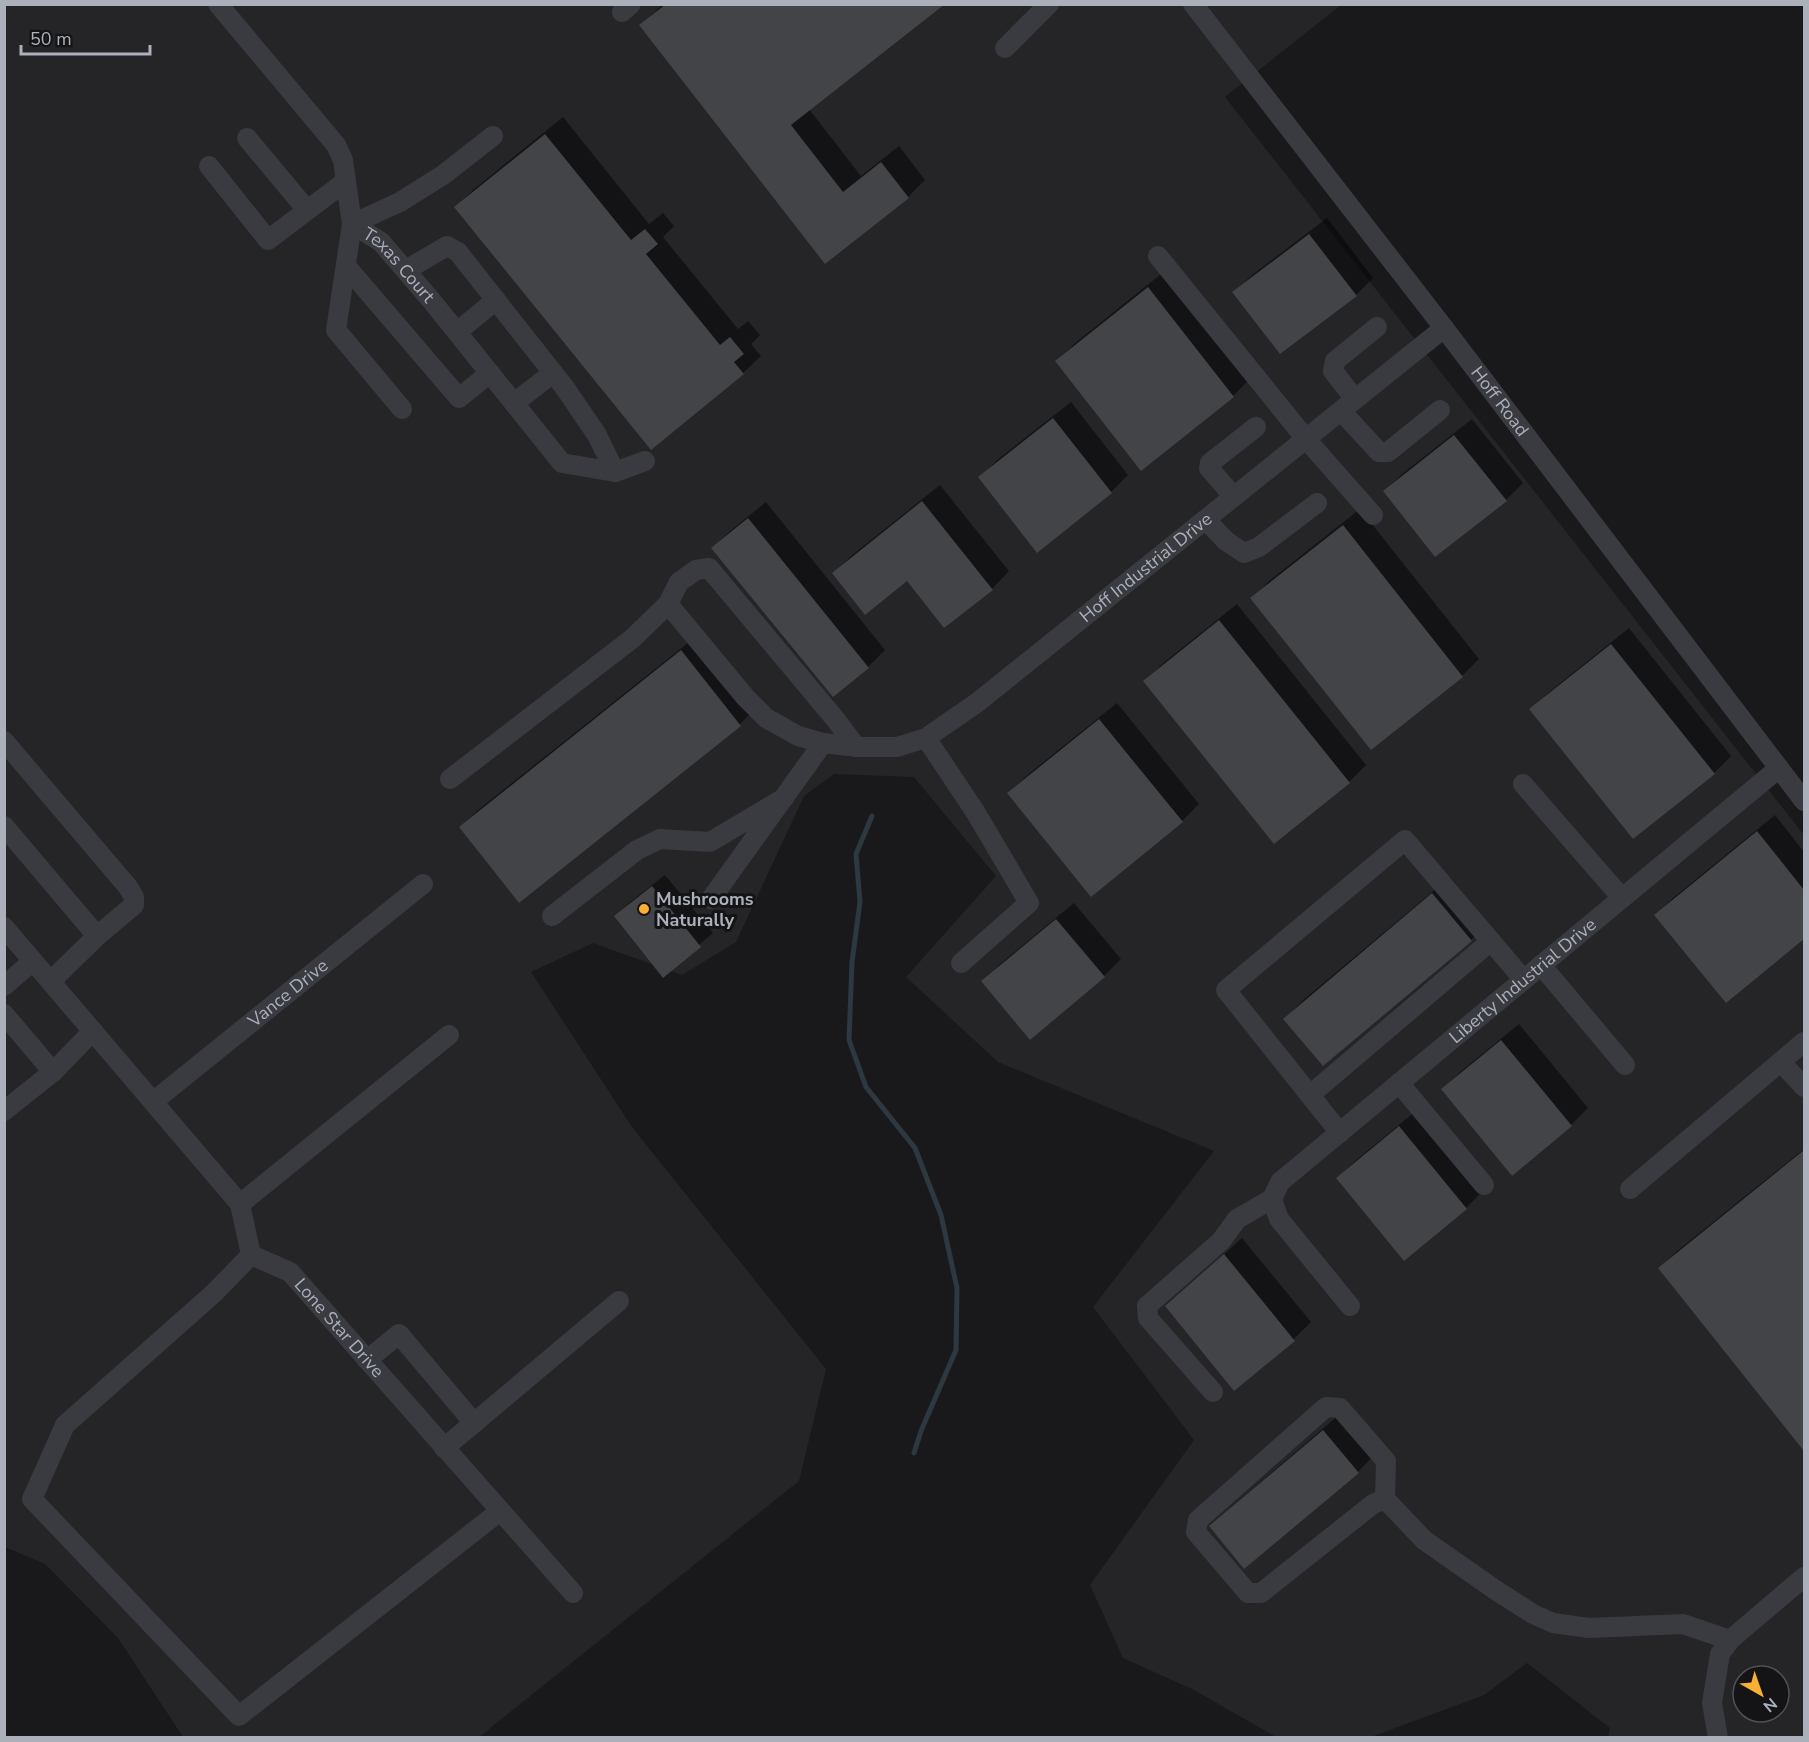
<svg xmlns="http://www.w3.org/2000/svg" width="1809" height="1742" viewBox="0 0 1809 1742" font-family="'Nunito Sans',sans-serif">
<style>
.built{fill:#252528;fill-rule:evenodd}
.shadow{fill:#0007}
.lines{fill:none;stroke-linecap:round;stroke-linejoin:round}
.stream{stroke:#2e3840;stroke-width:5}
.building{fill:#434448}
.minor{stroke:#393b40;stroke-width:20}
.poi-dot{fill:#f8b034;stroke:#141416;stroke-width:2}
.labels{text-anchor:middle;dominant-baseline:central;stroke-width:6;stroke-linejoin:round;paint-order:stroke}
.street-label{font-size:18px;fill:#abb0bb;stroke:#141416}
.poi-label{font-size:18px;font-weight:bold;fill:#abb0bb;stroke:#141416;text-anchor:start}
</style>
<rect width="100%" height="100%" fill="#19191b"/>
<path class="built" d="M5 5H1341L1225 97 1804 835V1737H1608L1610 1728 1527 1663 1484 1695 1371 1737H1276L1194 1690 1123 1658 1090 1585 1194 1440 1093 1307 1214 1151 998 1062 906 977 996 876 914 777 834 774 804 796 736 942 682 975 593 943 531 972 632 1127 826 1369 799 1481 479 1737H183L118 1638 45 1564 5 1547ZM1743 1676H1779V1712H1743Z"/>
<path class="shadow" d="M663 4H943L809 109 861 176 899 146 925 180 908 197 825 261 641 25Z
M563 117 649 224 663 213 674 226 663 237 738 329 748 321 760 335 751 344 761 356 743 373 651 448 456 207 473 190Z
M1327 218 1373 278 1356 295 1234 292 1252 275Z
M1166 270 1250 379 1233 396 1057 362 1074 344Z
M1071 402 1128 475 1111 492 1038 551 980 478 997 460Z
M1472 419 1523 483 1506 500 1385 491 1402 474Z
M940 485 1009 571 992 589 834 573 851 556Z
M766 502 885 650 868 667 713 548 730 531Z
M1360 509 1479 659 1462 676 1252 599 1269 581Z
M1237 604 1366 765 1349 782 1145 682 1162 664Z
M1629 628 1731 756 1714 773 1531 709 1549 692Z
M699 634 757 707 740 724 520 900 461 827 478 810Z
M1117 703 1199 804 1182 821 1009 793 1026 776Z
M1775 815 1804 852V937L1726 1001 1656 915 1673 898Z
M665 875 713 933 663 975 616 916 629 903Z
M1450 877 1488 923 1471 940 1285 1019 1302 1001Z
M1074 903 1121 959 1104 976 983 982 1000 964Z
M1519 1024 1588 1108 1571 1125 1443 1089 1460 1072Z
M1417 1110 1483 1191 1466 1208 1338 1178 1355 1161Z
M1804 1149V1448L1660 1268 1677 1251Z
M1242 1238 1311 1322 1294 1339 1235 1389 1167 1306Z
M1341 1413 1375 1454 1358 1472 1228 1510Z"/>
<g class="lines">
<path class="stream" d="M872 816 856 854 860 902 852 962 849 1040 866 1087 915 1148 941 1215 957 1288 956 1350 921 1431 914 1453"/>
</g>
<path class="building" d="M666 4H945L791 125 843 192 881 162 909 198 825 264 639 25Z
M545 134 631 240 645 229 658 244 646 254 720 345 730 337 744 354 734 362 744 374 651 450 454 207Z
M1309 234 1357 296 1280 354 1232 292Z
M1148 287 1234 397 1141 471 1055 361Z
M1053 418 1112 493 1037 553 978 477Z
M1454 435 1507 501 1435 557 1383 491Z
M922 501 993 590 944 628 907 581 865 615 832 573Z
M748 518 869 668 833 697 711 548Z
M1343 525 1463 677 1371 750 1250 598Z
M1219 620 1350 783 1274 844 1143 681Z
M1611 644 1715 774 1633 839 1529 709Z
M681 650 741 726 519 903 459 827Z
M1099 719 1183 822 1091 897 1007 793Z
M1757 831 1804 890V939L1726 1003 1654 915Z
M652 886 701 947 663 978 614 916Z
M1432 893 1472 941 1323 1066 1283 1019Z
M1056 919 1105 977 1030 1040 981 981Z
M1501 1040 1572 1126 1512 1176 1441 1089Z
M1399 1126 1467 1209 1404 1261 1336 1178Z
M1804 1150V1451L1658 1268Z
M1224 1254 1295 1341 1234 1391 1165 1306Z
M1323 1430 1359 1473 1244 1569 1209 1526Z"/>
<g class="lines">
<g class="minor">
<path id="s1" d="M218 4 336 145 343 160 352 224 381 242 431 300 562 463 615 472 645 461"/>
<path id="s2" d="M1193 4 1444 328 1804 801"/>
<path d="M622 12 631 4"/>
<path d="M1005 48 1049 4"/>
<path d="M247 138 307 210"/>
<path d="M209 166 268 240 346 181"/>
<path d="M1158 256 1306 439 1373 515"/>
<path d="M346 266 459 398 490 373"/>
<path d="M406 270 447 246 458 252 565 388 597 435 615 472"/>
<path d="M457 332 496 300"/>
<path d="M1355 399 1333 371 1335 361 1377 327"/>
<path d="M514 403 553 373"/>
<path d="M402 409 336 330 352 224 400 202 443 175 493 136"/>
<path d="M1341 411 1379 452H1388L1440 410"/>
<path d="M1234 497 1209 468 1210 463 1256 427"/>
<path d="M1206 520 1226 541 1244 553 1259 547 1317 503"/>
<path id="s3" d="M668 604 746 698 766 718 798 736 823 743 858 747H897L926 738 978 702 1444 328"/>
<path d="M926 738 976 813 1029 903 961 963"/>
<path d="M4 741 128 887 134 897V905L97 936"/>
<path d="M450 779 633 638 668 604 679 582 696 570 709 568 836 720 856 747"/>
<path d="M1523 784 1622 898"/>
<path d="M4 826 97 936 51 981"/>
<path d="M711 899 823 743"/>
<path d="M552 916 637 850 660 839 710 842 784 798"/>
<path d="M4 927 240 1204 251 1255"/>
<path d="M1541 965 1625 1065"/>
<path d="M4 986 33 961"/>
<path d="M4 1014 53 1072"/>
<path d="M1781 1062 1804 1087"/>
<path d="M1399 1083 1484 1185"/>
<path d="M1310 1095 1491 941"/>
<path id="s4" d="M154 1101 423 884"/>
<path d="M4 1111 53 1072 93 1031"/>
<path d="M1340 1133 1226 990 1405 840 1524 980"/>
<path d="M1630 1189 1804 1042"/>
<path id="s5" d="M1272 1199 1280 1182 1779 768"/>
<path d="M1272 1199 1279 1219 1350 1306"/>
<path d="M240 1204 449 1035"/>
<path d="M251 1255 214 1293 65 1425 32 1499 239 1716 500 1511"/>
<path id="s6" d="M251 1255 290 1272 573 1593"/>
<path d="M367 1360 399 1334 474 1423 444 1448"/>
<path d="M1213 1392 1148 1318 1147 1306 1221 1241 1237 1219 1272 1199"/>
<path d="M474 1423 619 1301"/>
<path d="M1385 1499 1386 1461 1340 1408 1326 1407 1198 1520 1196 1532 1248 1593H1261L1373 1504 1385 1499 1424 1540 1494 1589 1533 1614 1553 1623 1589 1628 1683 1624 1730 1640"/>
<path d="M1718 1738 1712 1703 1720 1654 1730 1640 1804 1577"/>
</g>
</g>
<circle class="poi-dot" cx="644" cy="909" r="6"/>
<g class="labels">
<g class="street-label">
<text stroke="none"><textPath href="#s1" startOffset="328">Texas Court</textPath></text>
<text stroke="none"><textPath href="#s2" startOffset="502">Hoff Road</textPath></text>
<text stroke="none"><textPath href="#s3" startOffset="596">Hoff Industrial Drive</textPath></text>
<text stroke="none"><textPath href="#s5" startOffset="334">Liberty Industrial Drive</textPath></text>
<text stroke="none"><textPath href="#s4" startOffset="172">Vance Drive</textPath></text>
<text stroke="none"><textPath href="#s6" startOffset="117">Lone Star Drive</textPath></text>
</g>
<g class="poi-label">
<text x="656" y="899">Mushrooms<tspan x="656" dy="21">Naturally</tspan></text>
</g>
</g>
<rect width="1809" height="1742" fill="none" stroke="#abb0bb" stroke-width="12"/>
<g transform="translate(1761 1694) rotate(140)"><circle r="28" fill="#141416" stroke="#505258" stroke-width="1.5"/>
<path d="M0-4.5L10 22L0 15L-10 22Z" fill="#f8b034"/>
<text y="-9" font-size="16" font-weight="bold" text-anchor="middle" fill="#abb0bb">N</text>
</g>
<path d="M21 45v9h129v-9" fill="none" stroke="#abb0bb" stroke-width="3"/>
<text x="30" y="45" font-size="18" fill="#abb0bb" stroke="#141416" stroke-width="4.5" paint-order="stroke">50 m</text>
</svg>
